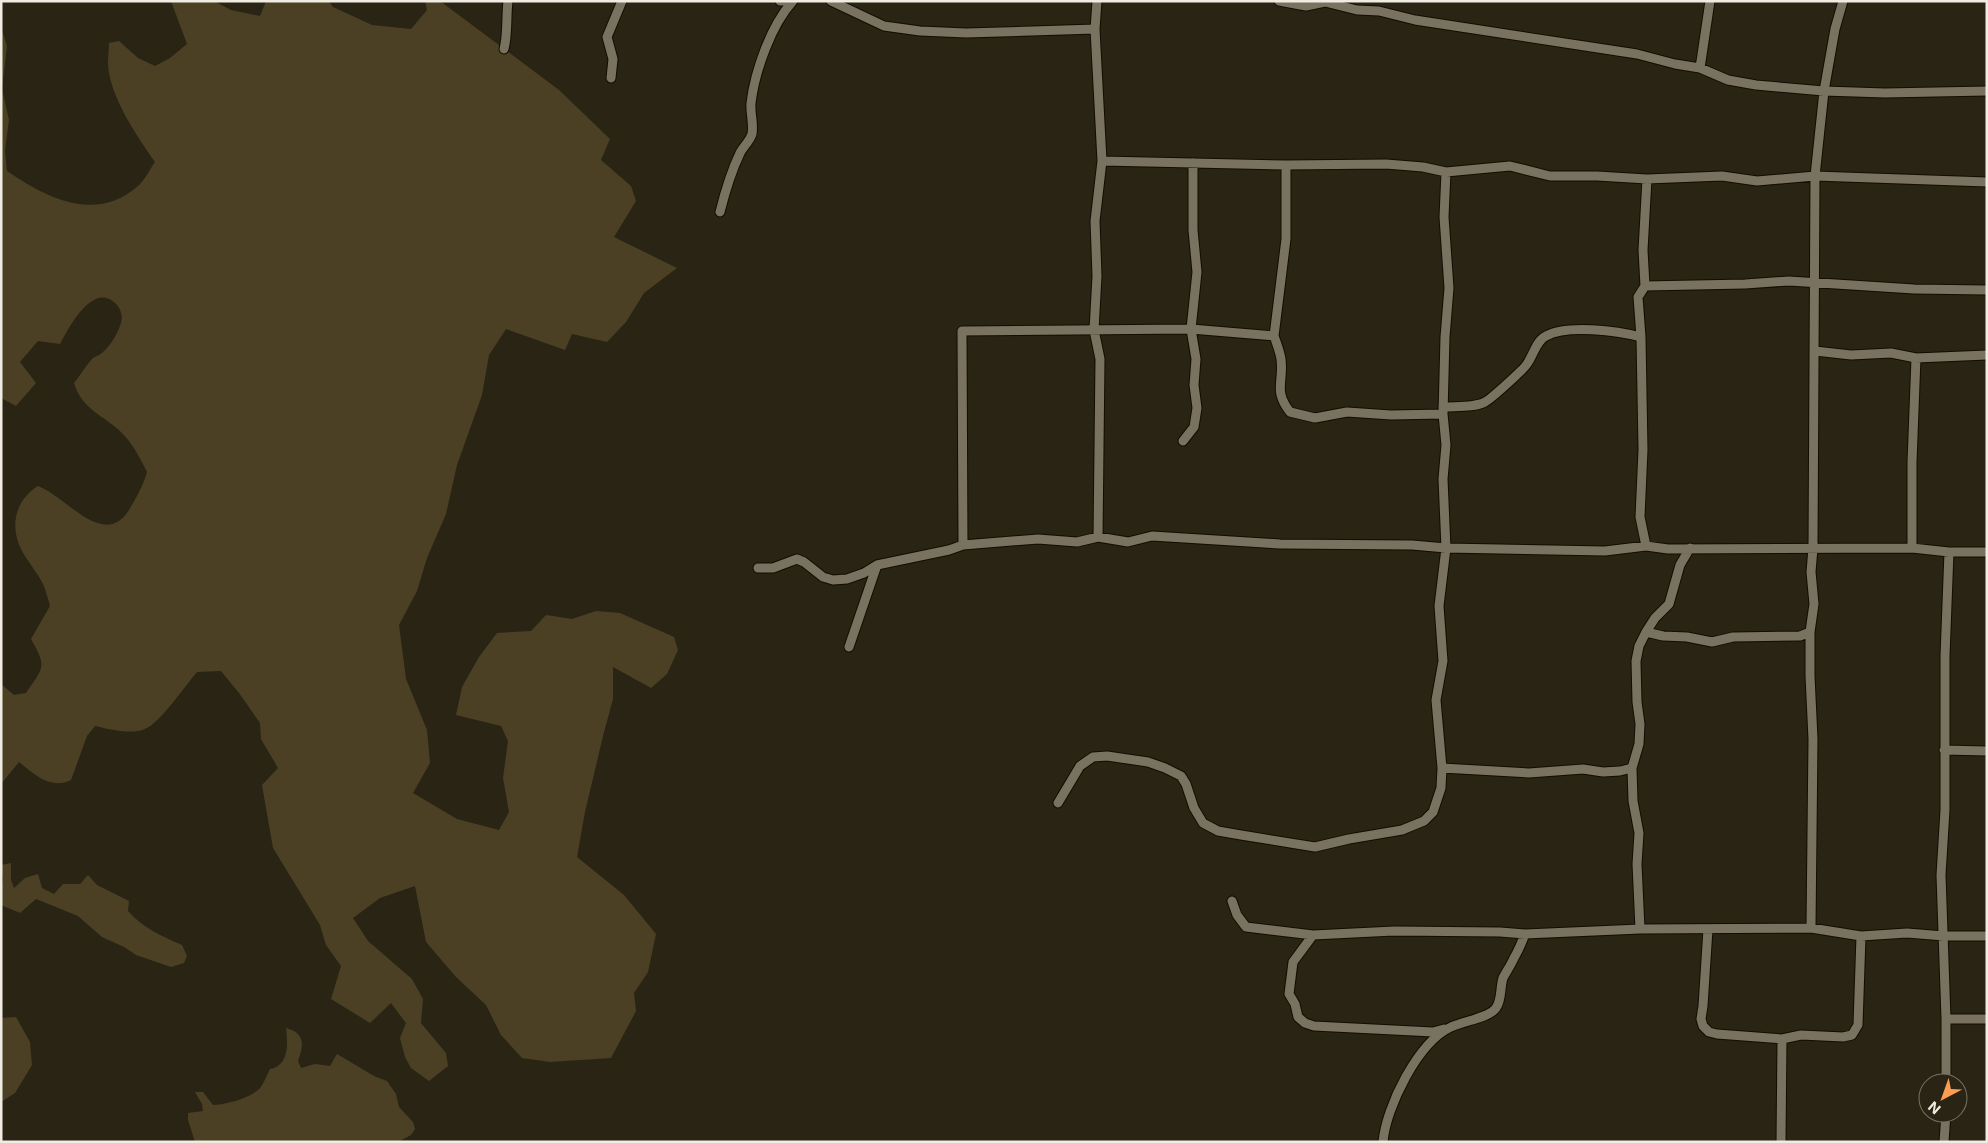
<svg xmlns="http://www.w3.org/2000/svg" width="1988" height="1143" viewBox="0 0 1988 1143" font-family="Inter,sans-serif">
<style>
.green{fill:#4b4024}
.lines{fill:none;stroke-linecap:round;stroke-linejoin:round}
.minor-casing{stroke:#130d02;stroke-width:11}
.minor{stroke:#797261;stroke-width:9}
</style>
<rect width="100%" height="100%" fill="#2a2415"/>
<path class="green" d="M171 1H214L231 10 260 16 266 1H329L333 7 372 25 411 29 427 10 425 1H440L559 90 610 139 601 160 631 186 636 201 614 237 677 268 644 293 626 322 607 342 572 334 565 350 506 329 489 355 482 395 457 465 446 514 427 558 417 591 399 625 406 679 427 730 430 763 413 793 457 819 499 830 509 812 503 778 508 741 501 726 456 715 462 687 479 657 497 633 531 631 546 615 572 619 596 611 620 613 674 637 678 650 667 674 651 688 613 667V699L603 736 585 812 577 857 624 895 656 934 648 972 634 993 636 1011 611 1058 550 1062 522 1058 501 1035 486 1005 456 977 426 942 415 886 380 898 353 918 368 941 412 979 423 999 421 1023 446 1053 448 1066 429 1081 411 1068 405 1057 400 1038 406 1023 391 1003 370 1023 331 999 341 966 326 945 320 925 273 848 262 785 278 768 261 739 260 723 239 693 221 671 197 672C185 686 160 723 145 729 131 735 108 729 95 726L87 736 71 780C50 790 34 774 19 762L1 784V684L14 695 26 693C44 667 47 667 31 639L50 606C48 599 46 591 43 584 37 572 28 562 22 551 9 527 15 500 38 486 67 497 104 550 129 510 136 498 143 486 147 472 140 458 133 444 122 433 104 415 82 410 74 383 80 376 86 365 93 358 96 356 100 355 103 352 111 345 118 333 121 323 123 316 121 310 117 305 94 279 69 327 60 344L38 341 20 362 36 383 16 406 1 398V27L7 46 2 89 9 120 5 150 7 171C48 199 98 224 140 184 146 178 150 169 155 162 137 136 109 96 108 63 108 56 109 49 109 43L119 41 138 58 155 66 170 58 187 44Z
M11 863V880L14 888 25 878 38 874 42 888 54 894 63 884H80L88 875 97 885 129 901 128 911C143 928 161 936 182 945L187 956 184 963 171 967 136 955 124 947 102 937 78 916 36 899 20 913 1 905V882L3 881 1 865Z
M16 1017 30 1042 32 1065 15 1093 1 1102V1018Z
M286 1028C305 1033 304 1045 298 1061L301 1068 315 1064 330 1066 337 1054 374 1076 387 1081 396 1094 399 1107 413 1122 415 1129 411 1135 398 1142H195L188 1120V1113L203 1111 202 1104 195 1092H203L213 1105C226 1105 252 1098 261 1087 264 1082 267 1075 270 1069 289 1066 288 1044 286 1028Z"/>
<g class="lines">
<defs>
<path id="minor" d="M780 1H788
M831 1 884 26 920 31 966 33 1095 29
M1097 1 1095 29 1102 161 1095 221 1097 276 1094 330 1100 359 1098 537
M1279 1 1306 6 1325 2 1357 10 1379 11 1415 20 1637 54 1675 64 1700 68 1728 80 1756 85 1824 91 1885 93 1987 91
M504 49C508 33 506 18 508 1
M1700 68 1710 1
M611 78 613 59 607 37 622 1
M1102 161 1286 165 1386 164 1423 167 1446 172 1510 166 1550 176H1597L1647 179 1722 176 1757 181 1815 176 1987 182
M720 212C725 192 731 172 740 153 743 147 750 141 752 134 754 124 750 113 751 103 755 71 771 25 793 1
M1645 286 1745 284 1789 281 1914 289 1987 290
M1274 336C1277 344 1280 352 1281 359 1284 383 1273 390 1290 412L1315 418 1347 412 1391 415 1443 414
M1815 351 1851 355 1891 353 1916 358
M1443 407C1456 406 1474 408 1485 402 1491 399 1524 369 1527 364 1534 354 1536 341 1546 336 1567 324 1618 331 1641 337
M1183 441 1194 427 1197 408 1194 385 1196 359 1191 329 1197 272 1193 230V163
M963 545 962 331 1191 329 1274 336 1286 239V165
M1646 546 1640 517 1643 450 1641 337 1638 297 1645 286 1643 250 1647 179
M1912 548V462L1916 358 1987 355
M758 568H773L797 559 804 562 823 577 833 580 847 579 864 573 877 565 949 550 963 545 1038 539 1077 542 1098 537 1128 542 1152 536 1280 544 1412 545 1446 548 1605 551 1646 546 1668 549 1912 548 1949 552H1987
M1646 632 1663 636 1687 637 1712 642 1733 637 1800 636 1810 632
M849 647 877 565
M1944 750 1987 751
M1442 768 1529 773 1583 769 1603 772 1620 771 1632 768
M1058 803 1080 766 1093 757 1107 756 1148 762 1165 768 1181 776 1186 784 1194 808 1203 823 1218 831 1241 835 1315 847 1349 839 1402 830 1424 821 1433 812 1441 788 1442 768 1436 700 1443 661 1439 606 1446 548 1443 479 1446 445 1443 414 1445 337 1449 288 1444 217 1446 172
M1232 901 1237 915 1246 927 1313 935 1394 931 1500 932 1525 934 1640 929 1811 928 1861 936
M1811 928 1813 739 1810 676V632L1814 604 1811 572 1813 548 1815 176 1824 91 1835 29 1843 1
M1640 929 1637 864 1639 833 1633 801 1632 768 1639 744 1640 724 1637 702 1636 661 1639 646 1646 632 1655 618 1669 604 1680 565 1690 548
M1708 929 1703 1006 1701 1019 1703 1026 1709 1032 1717 1034 1782 1039
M1313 935 1293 962 1289 994 1295 1004 1298 1017 1305 1023 1314 1026 1433 1032 1444 1029
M1946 1019H1987
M1946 1083V1019L1941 875 1945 810V656L1949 552
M1383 1142C1386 1107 1418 1042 1451 1027 1463 1021 1489 1018 1496 1008 1502 1000 1500 987 1503 978 1506 972 1511 965 1514 958 1518 951 1522 942 1525 934
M1781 1142 1782 1039 1801 1035 1843 1037 1852 1035 1858 1025 1861 936 1907 933 1944 936H1987
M1944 1142 1946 1113"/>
</defs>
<use href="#minor" class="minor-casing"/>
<use href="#minor" class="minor"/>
</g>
<rect width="1988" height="1143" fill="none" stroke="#f0ece2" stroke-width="5"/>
<g transform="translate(1943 1098) rotate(221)"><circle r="24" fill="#2a2415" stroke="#797467"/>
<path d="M0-4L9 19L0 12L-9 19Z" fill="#fc9d53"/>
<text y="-8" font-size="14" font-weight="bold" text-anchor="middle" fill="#f0ece2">N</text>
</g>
</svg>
